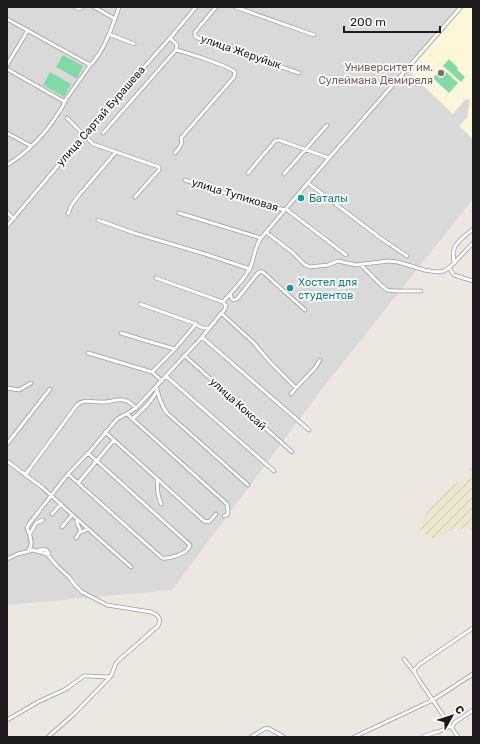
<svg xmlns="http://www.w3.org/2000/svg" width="480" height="744" viewBox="0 0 480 744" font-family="Rubik,sans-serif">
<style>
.residential{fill:#dad9d9}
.education{fill:#fef6d9}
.farmland{fill:url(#farmland-furrows)}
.pitch{fill:#81daa5}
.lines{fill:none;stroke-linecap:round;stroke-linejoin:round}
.minor-casing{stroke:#9d9d9d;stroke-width:4.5}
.minor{stroke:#fff;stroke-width:3}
.education-dot{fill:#8d6e63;stroke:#fff;stroke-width:1.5}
.culture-dot{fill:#0f9aa8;stroke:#fff;stroke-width:1.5}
.labels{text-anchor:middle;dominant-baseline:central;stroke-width:3.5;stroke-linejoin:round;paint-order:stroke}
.street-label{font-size:11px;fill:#1c1c1c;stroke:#fff}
.education-label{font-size:11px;fill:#785e54;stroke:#fff;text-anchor:end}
.culture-label{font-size:11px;fill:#0d838f;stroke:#fff;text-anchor:start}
</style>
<defs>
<pattern id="farmland-furrows" width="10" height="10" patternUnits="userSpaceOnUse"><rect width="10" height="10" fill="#ece7cd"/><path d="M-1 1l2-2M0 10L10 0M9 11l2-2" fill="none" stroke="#cac6af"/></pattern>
</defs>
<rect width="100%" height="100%" fill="#ede7e1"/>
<path class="residential" d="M7 7H473V199L322 389 172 590 7 605Z"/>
<path class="education" d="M464 7H473V139L459 126 467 118 470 100 466 99 453 114 408 71 410 69 412 70 414 68V65Z"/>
<path class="farmland" d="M473 466V528L470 529H458L447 531 434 538H432L417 529 416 527V525L424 518 425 515 429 510 449 489 456 483 463 482 467 479 469 476V471Z"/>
<path class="pitch" d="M63 55 83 66 77 79 56 67Z
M449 59 458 68 457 70 465 77 461 82 443 66Z
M442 68 458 83 449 93 433 78Z
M50 72 71 84 64 97 43 85Z"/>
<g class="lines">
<defs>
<path id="minor" d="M75 7 80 9 82 7
M94 7 115 19
M216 7 195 32V36L198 38 299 73
M235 7 314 35
M7 19 90 65
M109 34 134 44
M170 38 177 45 176 50
M7 65 28 30
M7 69 65 102
M67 118 93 144 159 167V170L135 197
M7 133 31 146
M103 133 176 50C188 53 226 65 235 72L234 77 181 138C183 145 179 148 175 153
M7 165C28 152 46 133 59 112 62 109 63 105 65 101 73 89 82 77 90 65 104 53 113 24 119 7
M248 173 275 141 279 140 329 158
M284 174 327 125
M185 180 221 192 285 210
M308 183 379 237 407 256
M286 209 346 255
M7 212 14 219
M179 213 261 238
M68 214 71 206 79 195 116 152
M98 220 134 233 205 254 250 269
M7 226 83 136 170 38 196 7
M266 232 293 253 305 265 310 267 328 265 338 261 356 265 389 261 398 262 424 270 437 272 444 271 451 266 454 263 453 253 455 246 461 239 473 229
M454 263 473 243
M360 264 381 285 387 290 395 291H421
M449 268 454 275 473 281
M230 294 232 299 234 300 237 299 258 273 261 271 264 273 305 310
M223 302C231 292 243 281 249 270 255 259 253 249 261 238L329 158 461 7
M140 304 196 324C200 327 204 329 208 328
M221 313 253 342 270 362 296 388 291 394
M121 333 147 341 175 349
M202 337 309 430
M88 353 152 372 162 381
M184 355 292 452
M152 372 175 349 196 324
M166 376 274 471
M7 388 19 390 31 383
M296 388 315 368 320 360
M157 389C159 398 161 405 167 413L248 485
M127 414 227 504 228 512 227 515 224 516
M132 419C140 413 154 399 157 390
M114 440 204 521 209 522 216 514
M7 444 50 389
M7 461 43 488 68 511 131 567
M68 474 162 558C168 559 181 555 186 551 188 550 189 547 190 545L88 453
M25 475 77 405C85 398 95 403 104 402 110 402 117 399 123 400 128 400 133 405 136 408
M157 479 158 494 161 504
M78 483 114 440 105 432
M52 514 61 504
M77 519V523L81 532
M62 527 72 515
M30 534 36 523 43 520
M76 538 79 533 88 529
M39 550C44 549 47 549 49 554
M28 551C34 545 30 535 27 528L29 524 68 474 92 449 117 419 128 413 136 408 202 337 225 309 226 306 223 302 156 278
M7 559 18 554 33 550 47 554 57 566 69 577 75 585 82 592 107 605 126 608 151 612 157 615 160 620 158 626 119 660 116 663 111 676 106 677 88 676H84L66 689 38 702 7 720
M404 659 415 673
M452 728 454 723 473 710
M48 737 74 714 110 677
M251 737 264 729 268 728 284 737
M354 737 433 700 473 674
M422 737 436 732H438L451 726
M458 737 419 680 415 673 414 670 420 664 473 628"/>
</defs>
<use href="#minor" class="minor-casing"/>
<use href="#minor" class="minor"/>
</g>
<circle class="education-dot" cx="441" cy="73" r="4"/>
<g class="culture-dot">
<circle cx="301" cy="198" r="4"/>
<circle cx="290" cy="288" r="4"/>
</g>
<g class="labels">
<g class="street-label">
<text transform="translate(241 52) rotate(19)">улица Жеруйык</text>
<text transform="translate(101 116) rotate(-49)">улица Сартай Бурашева</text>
<text transform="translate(235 195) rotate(17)">улица Тупиковая</text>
<text transform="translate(238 404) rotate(42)">улица Коксай</text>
</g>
<g class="education-label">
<text x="433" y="67">Университет им.<tspan x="433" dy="13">Сулеймана Демиреля</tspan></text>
</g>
<g class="culture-label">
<text x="309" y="198">Баталы</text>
<text x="298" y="282">Хостел для<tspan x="298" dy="13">студентов</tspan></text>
</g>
</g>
<rect width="480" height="744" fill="none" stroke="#1c1c1c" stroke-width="16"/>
<g transform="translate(452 716) rotate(51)" stroke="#ffffff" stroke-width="3" paint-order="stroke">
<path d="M0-3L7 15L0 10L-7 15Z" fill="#1c1c1c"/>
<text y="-6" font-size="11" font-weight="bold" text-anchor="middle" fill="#1c1c1c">С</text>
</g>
<path d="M344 26v6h96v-6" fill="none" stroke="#1c1c1c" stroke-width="2"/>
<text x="350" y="26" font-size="12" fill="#1c1c1c" stroke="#ffffff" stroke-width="3" paint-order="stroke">200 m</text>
</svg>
